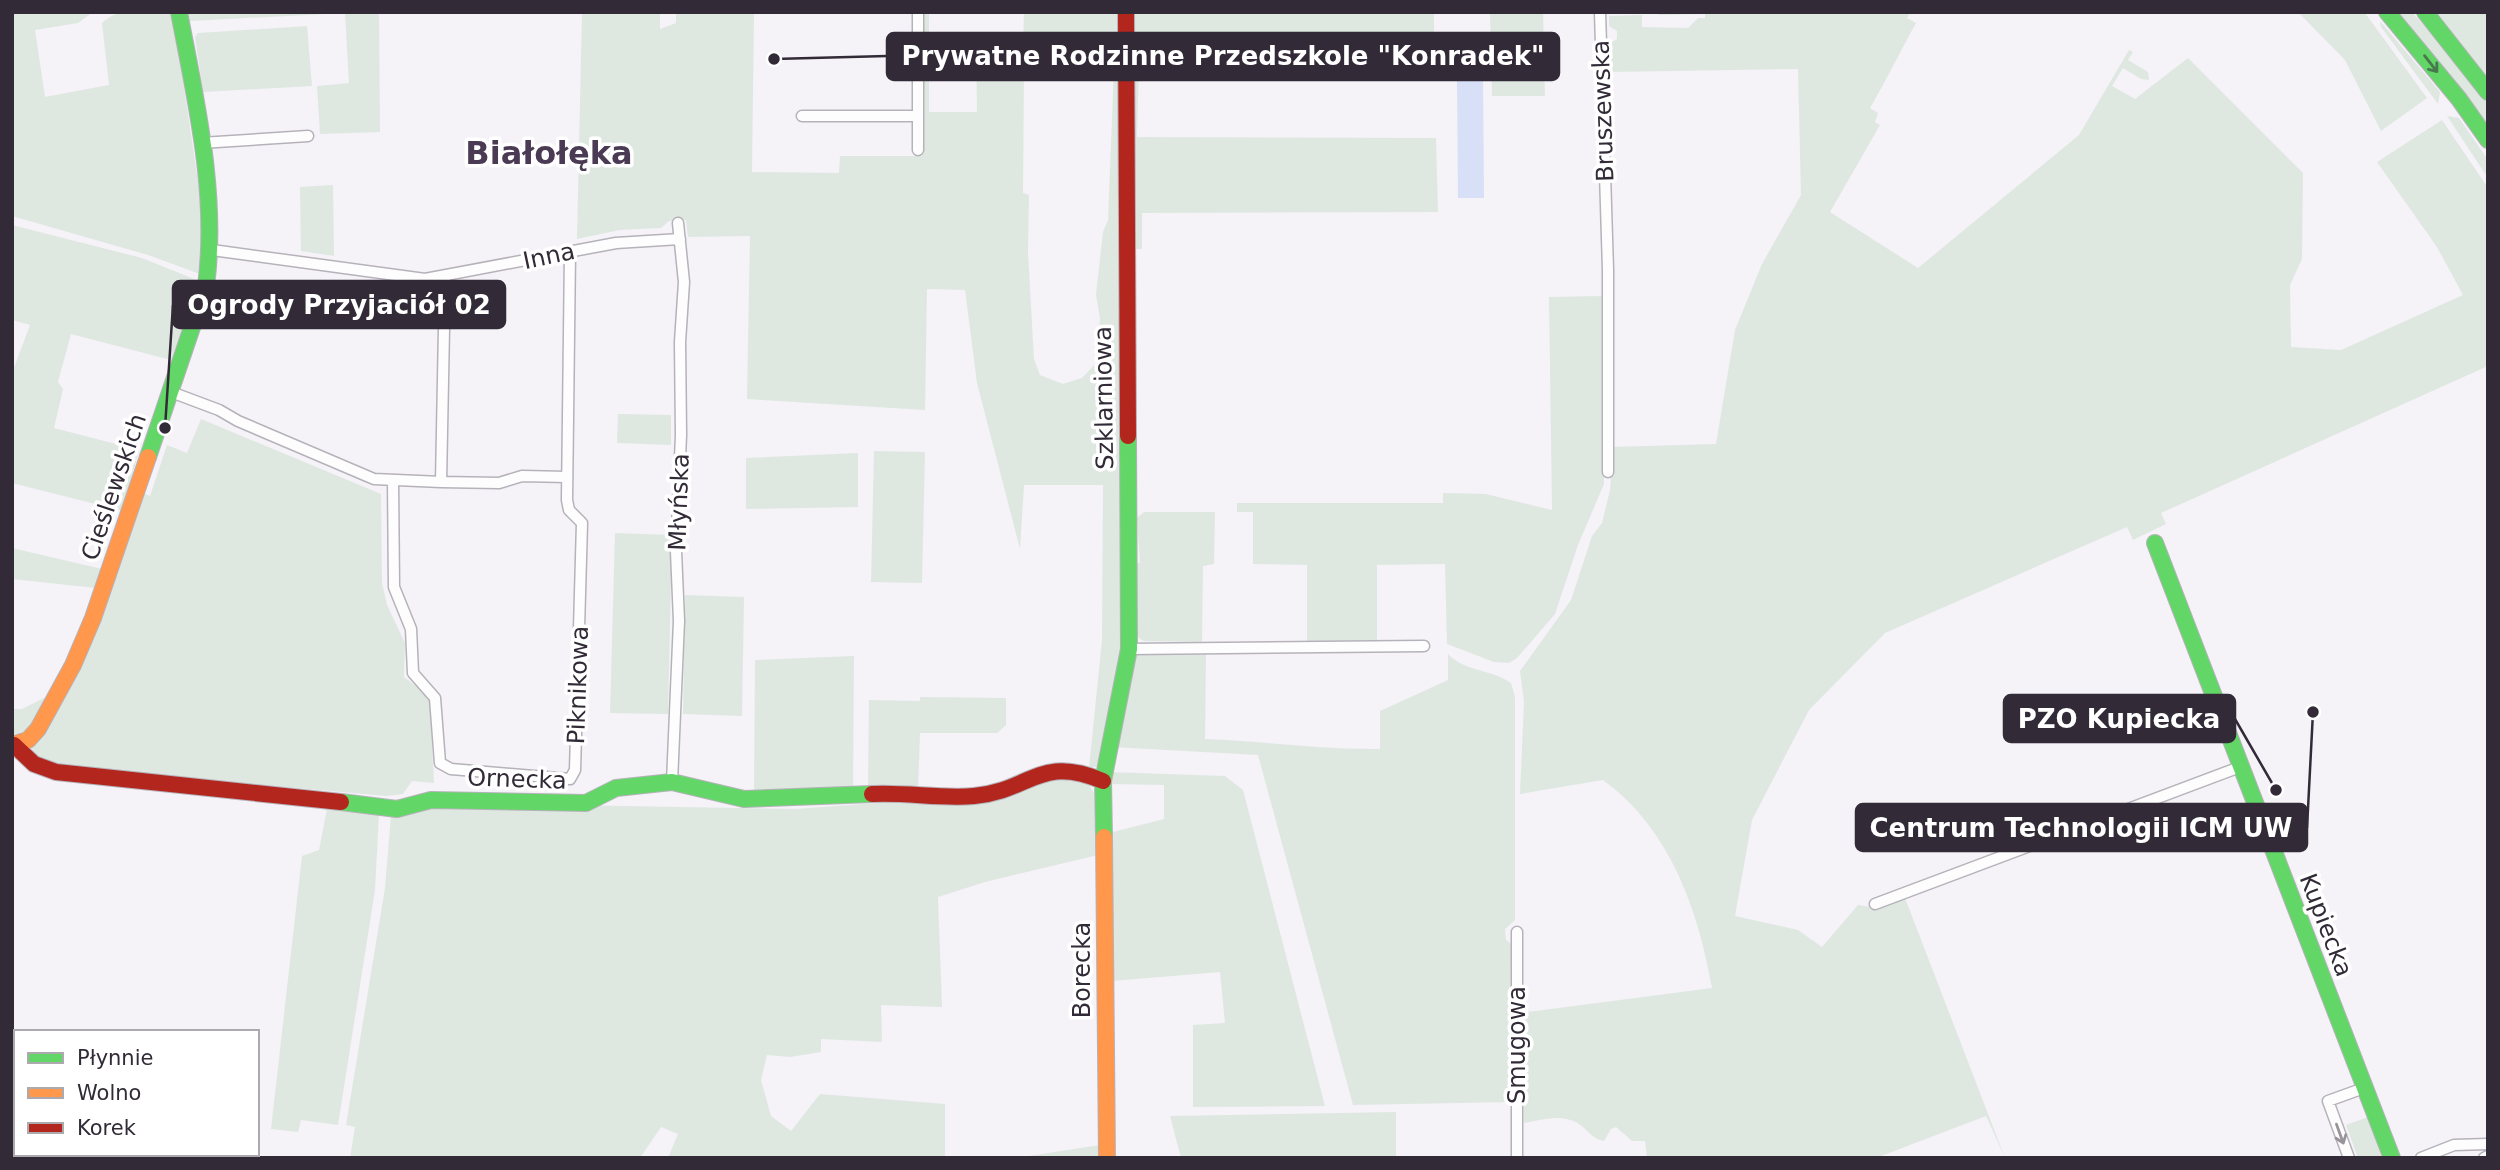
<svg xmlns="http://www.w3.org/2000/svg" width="2500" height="1170" viewBox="0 0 2500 1170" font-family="'DejaVu Sans',sans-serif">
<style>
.green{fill:#dee8e1}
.water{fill:#d7e0f7}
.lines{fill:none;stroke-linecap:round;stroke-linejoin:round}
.street-casing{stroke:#b6b2ba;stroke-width:13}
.fast-casing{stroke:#b6b2ba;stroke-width:18}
.slow-casing{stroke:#b6b2ba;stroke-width:18}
.jam-casing{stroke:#b6b2ba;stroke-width:18}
.street{stroke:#fefdfe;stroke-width:10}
.fast{stroke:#63d668;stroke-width:16}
.slow{stroke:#ff974d;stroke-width:16}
.jam{stroke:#b3261e;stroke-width:16}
.oneway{stroke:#48784d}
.oneway2{stroke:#98949a}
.labels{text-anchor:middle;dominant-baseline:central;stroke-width:7;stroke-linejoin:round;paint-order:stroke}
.street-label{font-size:24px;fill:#322b37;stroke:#fff}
.district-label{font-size:32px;font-weight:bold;fill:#4a3a54;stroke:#fff}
.leader{fill:none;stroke:#322b37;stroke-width:2.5}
.callout-dot{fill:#322b37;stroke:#fff;stroke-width:2.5}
.callout{fill:#322b37;stroke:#322b37;stroke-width:2.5}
.callout-label{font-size:26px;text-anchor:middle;font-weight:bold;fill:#fff}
</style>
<rect width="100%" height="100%" fill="#f5f2f8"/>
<path class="green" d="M12 12H93L78 23 35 30 45 97 109 85 102 23C118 6 150 12 173 12L202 209 203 270 200 274 148 255 12 216Z
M188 12H379L380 132 320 134 317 86 349 83 345 13 190 21Z
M582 12H660V29L676 23V12H754L752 172 839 173 840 156H922L923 12H929V112H977L976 35 1023 47 1024 12H1121V34L1094 36 1088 66 1024 65 1023 193 1029 195 1028 253 1034 359 1040 375 1063 384 1082 378 1097 362 1100 318 1096 295 1103 232 1108 220 1114 68H1121L1124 640 1099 766 1089 768 1102 640 1103 485H1024L1020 549 977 383 965 290 927 289 925 410 747 399 750 236 688 237 686 220 669 221 661 228 620 230 577 239Z
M1135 12H1434V67L1139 65 1137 137 1436 138 1438 212 1142 213V249H1134Z
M1490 12H1543L1545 96H1492Z
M1658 12H1910L1907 18 1916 23C1900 52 1887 79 1870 108L1878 113 1875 122 1880 125 1830 212 1918 268 2079 135 2129 50 2133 52 2128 60 2148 72 2149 80 2141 79 2123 68 2112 86 2135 99 2188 58 2303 173 2302 259 2290 285 2291 347 2341 350 2463 295 2437 247 2377 162 2442 120 2488 188V366L2161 513 2166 524 2133 540 2127 527 1885 633 1809 710 1752 820 1735 916 1798 930 1822 947 1858 905 1878 908 1905 898 2005 1158 1986 1116 1876 1158H1647L1645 1141H1632L1616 1127 1611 1129 1604 1141C1591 1139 1586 1127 1576 1122 1559 1114 1541 1120 1524 1123L1521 1013 1712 988C1698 909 1670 829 1603 780L1520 794 1524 702 1520 671 1571 600 1592 536 1602 523 1610 490 1613 447 1716 444 1735 330 1762 264 1801 195 1798 69 1609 72V44L1617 39V31L1609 26V16L1642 15V27L1688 28 1698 18H1705V14L1658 15Z
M2298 12 2365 13 2427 98 2381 131 2345 60Z
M2395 12H2412L2452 56 2488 103V129Z
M2434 12H2488V82Z
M2380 21 2440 92 2438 104 2381 27Z
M307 26 312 86 203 92 195 37 198 33Z
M2447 116 2459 118 2488 160V178Z
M333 185 334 256 301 251 300 187Z
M12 225 142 258 199 281 171 360 71 334 58 382 63 389 54 428 139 450 123 511 12 483V373L30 325 12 320Z
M1602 296 1604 484 1578 545 1555 614 1517 658 1509 663 1494 662 1447 644 1445 564 1377 565V642H1307V565L1253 564V512H1237V503H1443V493L1486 494 1552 510 1549 297Z
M618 414 671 415V445L617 443Z
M201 419 381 494 382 583 387 605 405 643 404 677 428 695 430 702 434 783 412 781 403 794 387 796 50 766 36 757 31 746 143 493 150 496 167 445 187 453Z
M874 451 925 452 922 583 871 582Z
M858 453V507L746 509V458Z
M1144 512H1215L1214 564 1203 566 1202 642 1144 641C1123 632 1133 584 1133 564L1140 563 1137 518Z
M615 533 672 535 668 714 610 713Z
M12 548 102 569 96 588 12 579Z
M685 595 744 597 742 716 683 714Z
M1206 654 1205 739C1264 741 1322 750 1380 749V711L1448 680V654C1465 672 1492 669 1511 683L1515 697V920L1505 929 1506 940 1511 944 1510 1102 1353 1105 1258 755 1112 747 1135 655Z
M854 656 853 791 754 793 755 660Z
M920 697 1006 698V725L997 733H920L918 790 868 788 869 700 920 701Z
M44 698 49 700 31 728 12 738V709H22Z
M1108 772 1225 776 1243 790 1325 1106 1193 1107V1025L1225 1023 1220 972 1112 981 1109 833 1164 819V785L1108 784Z
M1085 778 1094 793 1098 855 985 882 938 897 942 1007 881 1005 882 1042 821 1039V1052L790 1057 767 1055 761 1080 771 1116 791 1131 820 1094 945 1104V1158H668L678 1134 661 1127 640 1158H350L355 1127 346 1125 385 888 391 815 406 816 445 803 796 809 930 799 971 801 1007 797 1044 779Z
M327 809 379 814 375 890 338 1125 301 1120 298 1132 271 1129 302 856 319 850Z
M1396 1112V1158H1181L1170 1116Z
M2371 1116 2386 1158H2358L2346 1125Z
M1100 1145V1158H1022V1157Z"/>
<path class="water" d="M1457 79H1483L1484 198H1458Z"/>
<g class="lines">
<defs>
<path id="street" d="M1600 12 1608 270V472
M802 116H918
M201 143 308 136
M918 150V12
M212 250 425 279 616 243 680 239
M171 392 219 410 238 421 374 479 441 482 445 277
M393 481 394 587 411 629 413 673 435 698 440 763 451 769 570 779 575 770 582 523 569 510 567 500 570 252
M441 482 499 483 522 476 567 477
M1129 649 1424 646
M672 782 679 621 676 551 681 435 680 342 684 282 678 223
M1875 904 2240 767
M1517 932V1158
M2349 1158 2328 1101 2364 1088
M2421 1158 2454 1145 2488 1144
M2484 1158 2488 1156"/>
<path id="fast" d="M2387 12 2459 99 2488 140
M2425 12 2488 92
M148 457 206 286C218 194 196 102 179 12
M2155 543 2392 1158
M341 802 397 809 431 800 586 803 616 788 672 782 744 799 872 794
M1104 837 1103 781 1129 649 1128 436"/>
<path id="slow" d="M12 745 28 740 38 729 73 665 93 618 148 457
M1104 837 1107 1158"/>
<path id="jam" d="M1126 12 1128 436
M14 745 34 764 56 772 341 802
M872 794C906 792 941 799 974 796 1031 791 1039 754 1103 781"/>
</defs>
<use href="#street" class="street-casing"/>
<use href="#fast" class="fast-casing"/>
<use href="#slow" class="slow-casing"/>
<use href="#jam" class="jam-casing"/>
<use href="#street" class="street"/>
<use href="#fast" class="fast"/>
<use href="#slow" class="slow"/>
<use href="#jam" class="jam"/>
</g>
<defs><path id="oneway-shaft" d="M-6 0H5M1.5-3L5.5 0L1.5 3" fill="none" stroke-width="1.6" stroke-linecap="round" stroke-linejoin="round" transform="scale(1.75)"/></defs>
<use class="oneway" href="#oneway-shaft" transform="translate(2431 64) rotate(52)"/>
<use class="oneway2" href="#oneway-shaft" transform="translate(2340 1134) rotate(70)"/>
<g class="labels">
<g class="street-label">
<text transform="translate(1603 111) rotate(-92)">Bruszewska</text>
<text transform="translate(549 256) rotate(-12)">Inna</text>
<text transform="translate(1104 398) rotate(-91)">Szklarniowa</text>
<text transform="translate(114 487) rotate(-71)">Cieślewskich</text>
<text transform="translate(679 502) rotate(-88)">Młyńska</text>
<text transform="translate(578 685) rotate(-88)">Piknikowa</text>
<text transform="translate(517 779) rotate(2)">Ornecka</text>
<text transform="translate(2326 925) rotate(69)">Kupiecka</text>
<text transform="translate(1082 970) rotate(-90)">Borecka</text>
<text transform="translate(1517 1045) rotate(-90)">Smugowa</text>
</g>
<g class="district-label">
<text x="549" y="153">Białołęka</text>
</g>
</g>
<path class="leader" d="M774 59L887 56M165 428L173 305M2276 790L2235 719M2313 712L2307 828"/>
<g class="callout-dot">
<circle cx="774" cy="59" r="7"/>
<circle cx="165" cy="428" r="7"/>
<circle cx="2276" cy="790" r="7"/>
<circle cx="2313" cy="712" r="7"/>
</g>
<g class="callout">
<rect x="887" y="33" width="672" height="47" rx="7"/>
<rect x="173" y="281" width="332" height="47" rx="7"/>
<rect x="2004" y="695" width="231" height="47" rx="7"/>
<rect x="1856" y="804" width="451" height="47" rx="7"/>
</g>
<g class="callout-label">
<text x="1223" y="65">Prywatne Rodzinne Przedszkole "Konradek"</text>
<text x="339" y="314">Ogrody Przyjaciół 02</text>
<text x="2119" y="728">PZO Kupiecka</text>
<text x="2081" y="837">Centrum Technologii ICM UW</text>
</g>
<rect width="2500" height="1170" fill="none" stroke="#322b37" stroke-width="28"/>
<rect x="14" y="1030" width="245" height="126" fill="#ffffff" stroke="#adaaaf" stroke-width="2"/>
<rect x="28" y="1053" width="35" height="10" fill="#63d668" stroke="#adaaaf" stroke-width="2"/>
<text x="77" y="1065" font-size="21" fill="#322b37">Płynnie</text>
<rect x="28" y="1088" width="35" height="10" fill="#ff974d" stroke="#adaaaf" stroke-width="2"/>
<text x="77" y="1100" font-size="21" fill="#322b37">Wolno</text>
<rect x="28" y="1123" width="35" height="10" fill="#b3261e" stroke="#adaaaf" stroke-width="2"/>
<text x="77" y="1135" font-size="21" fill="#322b37">Korek</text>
</svg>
